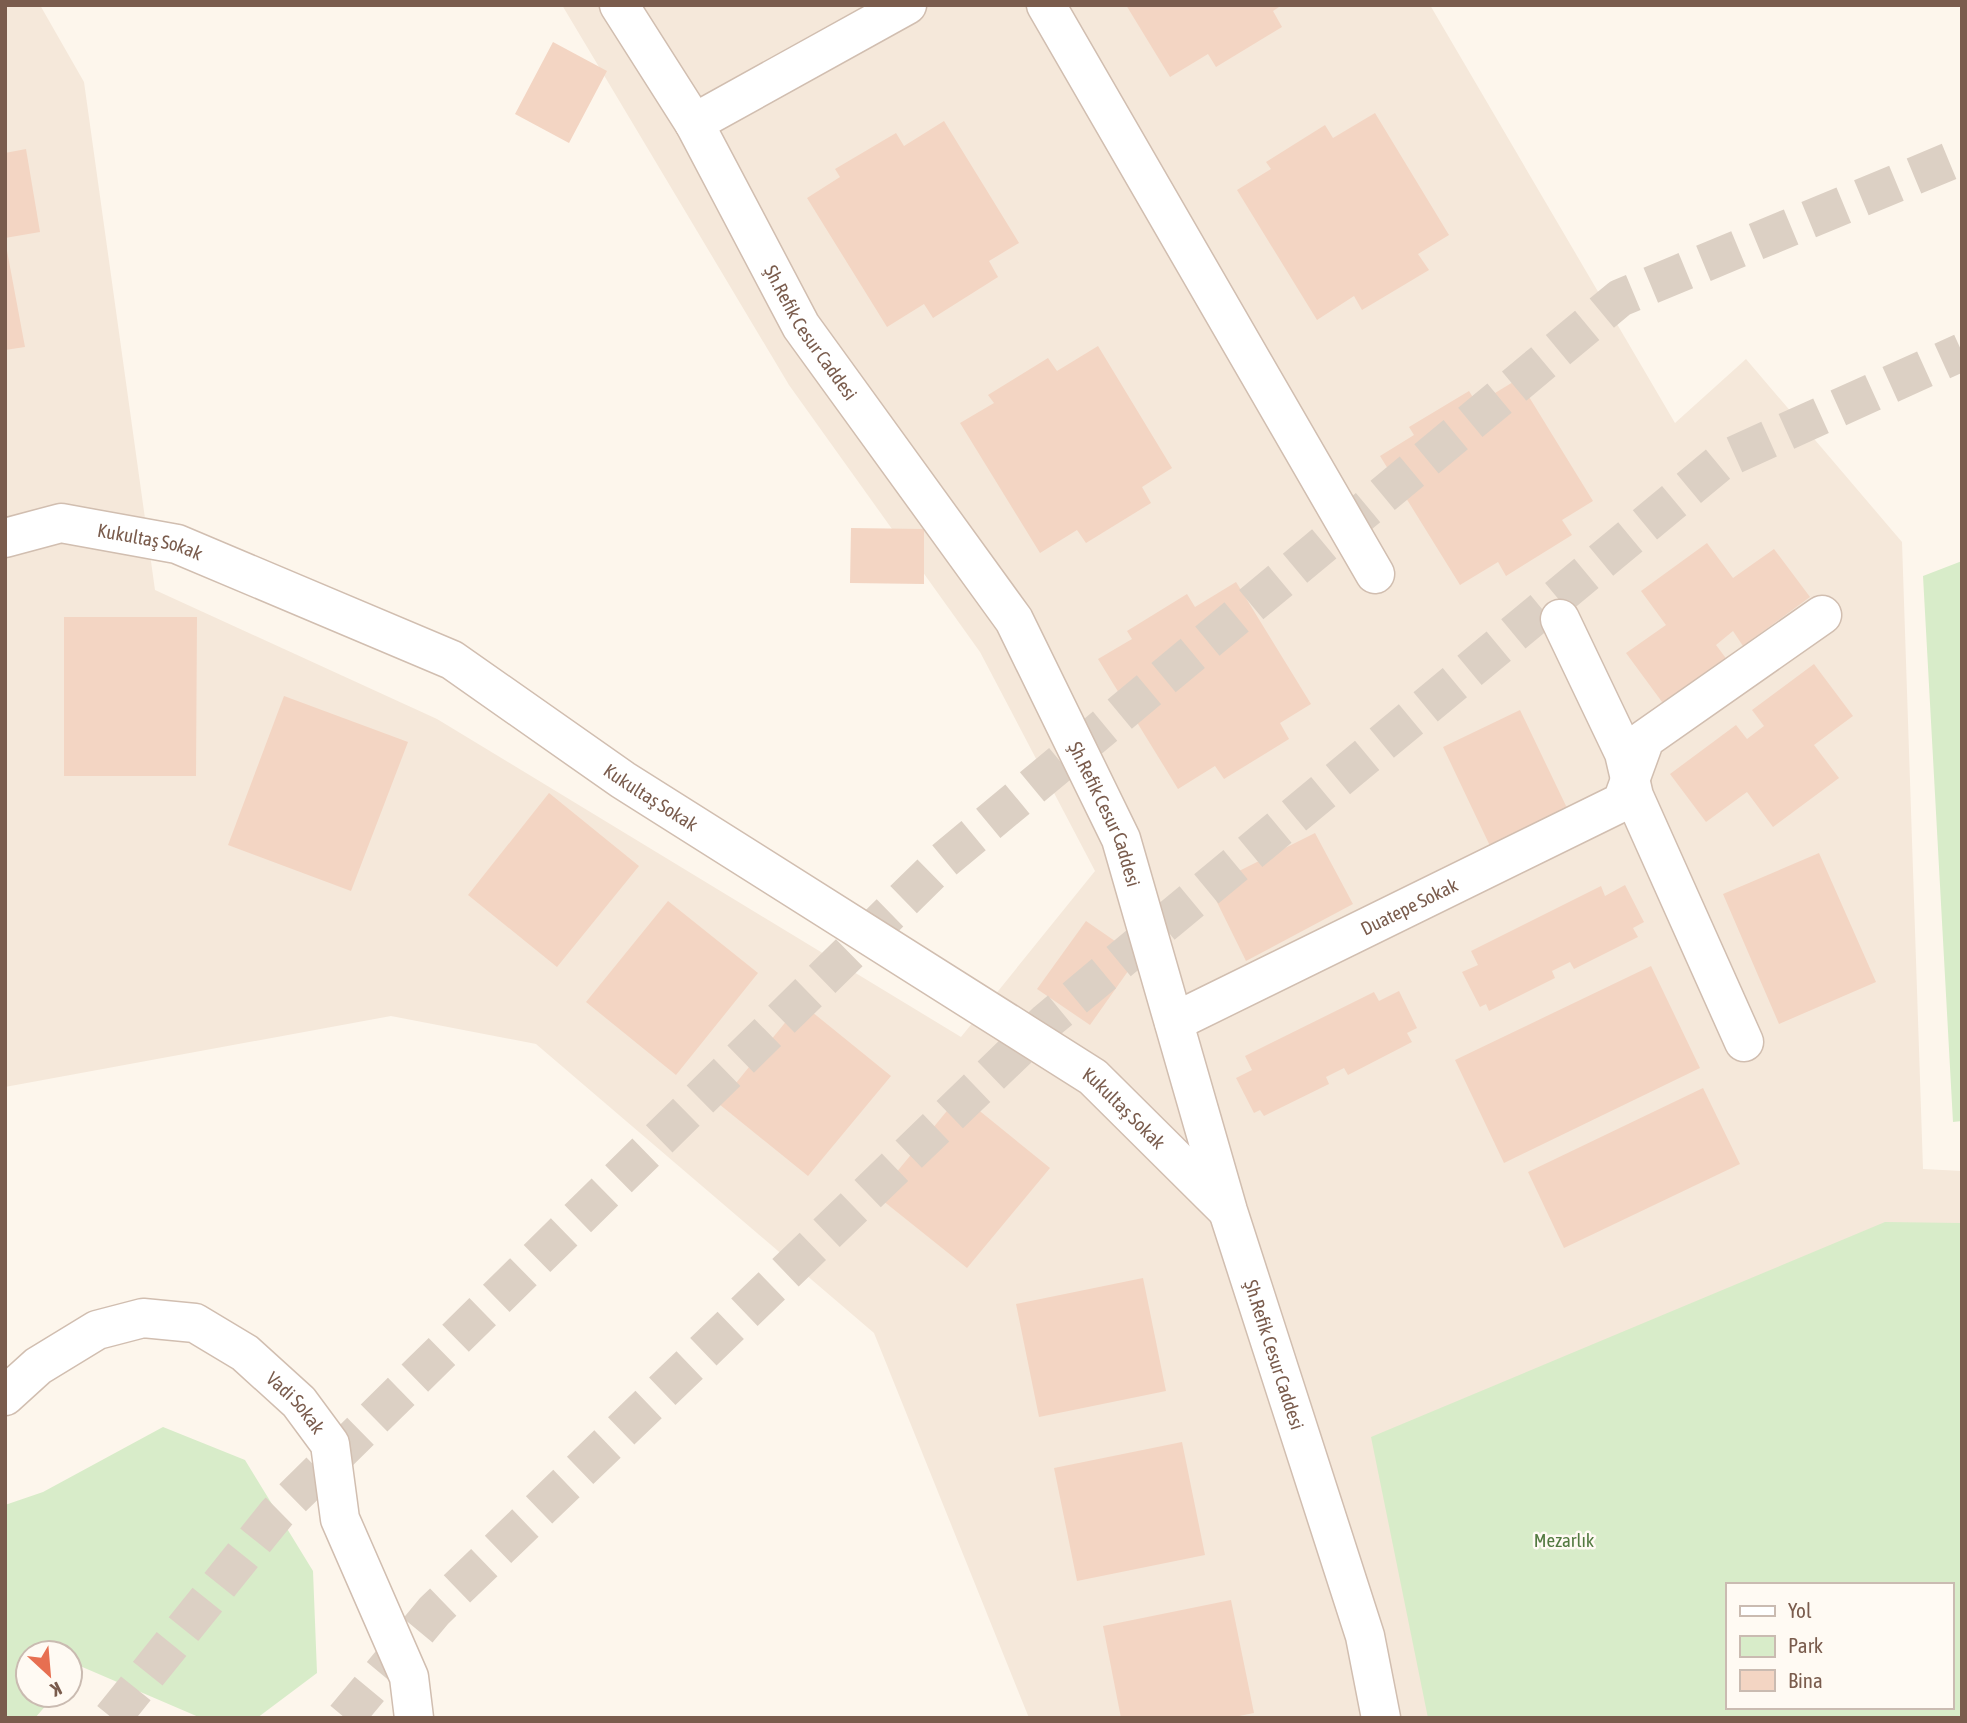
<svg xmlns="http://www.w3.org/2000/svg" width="1967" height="1723" viewBox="0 0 1967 1723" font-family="'Asap Condensed',sans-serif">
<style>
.residential{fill:#f5e8da;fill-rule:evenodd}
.green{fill:#d8ecc9;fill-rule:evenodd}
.building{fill:#f3d5c3}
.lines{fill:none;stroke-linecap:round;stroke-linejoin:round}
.major-tunnel{stroke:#dcd0c4;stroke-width:38;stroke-dasharray:38 19;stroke-linecap:butt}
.minor-casing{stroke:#d1beb0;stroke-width:41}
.minor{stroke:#fff;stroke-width:38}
.labels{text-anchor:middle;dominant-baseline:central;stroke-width:5;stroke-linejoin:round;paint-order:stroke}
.street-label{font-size:19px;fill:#7a5c4d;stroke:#fffaf3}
.park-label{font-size:19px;fill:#537a41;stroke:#fffaf3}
</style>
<rect width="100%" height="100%" fill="#fdf6ec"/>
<path class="residential" d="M5 5H40L84 82 155 590 437 719 961 1037 1095 871 980 652 789 385 562 5H1430L1675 423 1746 359 1902 542 1923 1169 1962 1171V1718H1029L874 1333 536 1044 391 1016 5 1087ZM1727 1585H1951V1707H1727Z"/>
<path class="green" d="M1962 561V1121L1953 1122 1923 576Z
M1885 1222 1962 1223V1718H1428L1371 1437ZM1727 1585H1951V1707H1727Z
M163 1427 245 1460 313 1571 317 1673 257 1718H201L80 1666 70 1677V1653H28V1695H55L35 1718H5V1505L43 1492Z"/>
<path class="building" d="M1126 5H1282L1273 11 1282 27 1216 67 1208 54 1170 77Z
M553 42 607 71 569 143 515 114Z
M1375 113 1449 235 1418 254 1429 270 1362 310 1354 296 1317 320 1237 190 1271 169 1266 162 1325 125 1333 138Z
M944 121 1019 243 989 261 998 277 933 318 924 304 887 327 807 198 840 177 835 169 896 133 904 146Z
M26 149 40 232 5 238V153Z
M5 240 25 347 5 350Z
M1098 346 1172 468 1142 487 1151 503 1086 543 1077 530 1040 553 960 423 994 403 988 395 1048 358 1057 371Z
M1518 379 1593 501 1562 520 1572 535 1506 576 1498 562 1460 585 1380 456 1414 435 1409 427 1469 391 1477 404Z
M851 528 924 529V584L850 583Z
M1707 543 1733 578 1774 549 1810 597 1743 646 1733 631 1716 645 1728 661 1665 706 1626 653 1666 625 1641 591Z
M1236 582 1311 704 1280 723 1289 739 1224 779 1215 766 1178 789 1098 659 1132 639 1127 631 1187 594 1195 607Z
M64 617H197L196 776H64Z
M1814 664 1853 716 1814 745 1839 778 1773 827 1747 792 1706 822 1670 774 1736 725 1747 739 1764 726 1752 710Z
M284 696 408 742 351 891 228 845Z
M1520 710 1568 810 1491 848 1443 747Z
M549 793 639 866 557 967 468 895Z
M1315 833 1353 904 1246 961 1209 886Z
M1819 853 1876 982 1779 1024 1723 894Z
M1625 885 1644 922 1633 928 1638 937 1574 969 1570 962 1552 971 1555 978 1489 1011 1486 1004 1480 1007 1462 972 1478 965 1471 951 1601 886 1605 896Z
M668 901 758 973 676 1075 586 1002Z
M1086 921 1138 957 1090 1025 1037 989Z
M1651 966 1700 1068 1504 1163 1455 1060Z
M1399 991 1417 1028 1407 1033 1412 1042 1348 1075 1344 1068 1326 1077 1329 1084 1264 1116 1260 1110 1254 1113 1236 1078 1252 1070 1245 1056 1374 992 1379 1001Z
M801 1003 891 1076 808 1176 719 1104Z
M1703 1088 1740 1164 1564 1248 1528 1172Z
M960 1095 1050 1168 967 1268 877 1196Z
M1143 1278 1166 1391 1039 1417 1016 1304Z
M1182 1442 1205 1555 1077 1581 1054 1468Z
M1231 1600 1254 1713 1229 1718H1121L1103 1626Z"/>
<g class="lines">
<path class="major-tunnel" d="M112 1718 277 1513 943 861 1620 298 1962 156
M345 1718 434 1611 1047 1021 1723 460 1962 352"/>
<defs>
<g id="minor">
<path id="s1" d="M619 5 694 123 801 326 1014 620 1121 839 1228 1211 1365 1636 1381 1718"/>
<path d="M1046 5 1375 574"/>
<path d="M694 123 907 5"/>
<path id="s2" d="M5 538 61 523 177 544 452 660 623 780 1093 1077 1226 1209"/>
<path d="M1560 619 1624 753 1634 796 1744 1042"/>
<path id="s3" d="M1174 1022 1622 802 1645 739 1822 615"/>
<path id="s4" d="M5 1396 38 1366 97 1330 143 1318 195 1323 245 1353 299 1402 330 1444 340 1519 409 1677 414 1718"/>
</g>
</defs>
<use href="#minor" class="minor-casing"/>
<use href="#minor" class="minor"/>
</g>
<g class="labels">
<g class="street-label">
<text stroke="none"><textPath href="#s1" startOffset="380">Şh.Refik Cesur Caddesi</textPath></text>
<text stroke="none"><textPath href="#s2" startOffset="149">Kukultaş Sokak</textPath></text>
<text stroke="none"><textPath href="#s2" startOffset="716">Kukultaş Sokak</textPath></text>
<text stroke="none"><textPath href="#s1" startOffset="947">Şh.Refik Cesur Caddesi</textPath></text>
<text stroke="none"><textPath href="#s3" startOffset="262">Duatepe Sokak</textPath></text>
<text stroke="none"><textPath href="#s2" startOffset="1283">Kukultaş Sokak</textPath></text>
<text stroke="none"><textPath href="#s1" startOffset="1514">Şh.Refik Cesur Caddesi</textPath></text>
<text stroke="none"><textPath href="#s4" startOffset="343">Vadi Sokak</textPath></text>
</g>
<g class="park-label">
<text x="1564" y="1540">Mezarlık</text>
</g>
</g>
<rect width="1967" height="1723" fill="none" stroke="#7a5c4d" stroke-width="14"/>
<rect x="1726" y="1583" width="228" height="126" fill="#fffaf3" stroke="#cabbb1" stroke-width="2"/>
<rect x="1740" y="1606" width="35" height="10" fill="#ffffff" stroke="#cabbb1" stroke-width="2"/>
<text x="1788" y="1618" font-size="21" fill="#7a5c4d">Yol</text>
<rect x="1740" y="1636" width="35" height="21" fill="#d8ecc9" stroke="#cabbb1" stroke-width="2"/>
<text x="1788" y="1653" font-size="21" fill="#7a5c4d">Park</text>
<rect x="1740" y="1670" width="35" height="21" fill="#f3d5c3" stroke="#cabbb1" stroke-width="2"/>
<text x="1788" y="1688" font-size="21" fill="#7a5c4d">Bina</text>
<g transform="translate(49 1674) rotate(154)"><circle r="33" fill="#fffaf3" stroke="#cabbb1" stroke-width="2"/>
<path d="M0-5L12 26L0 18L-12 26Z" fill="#e76f51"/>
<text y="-10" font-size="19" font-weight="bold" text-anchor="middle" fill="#7a5c4d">K</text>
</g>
</svg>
